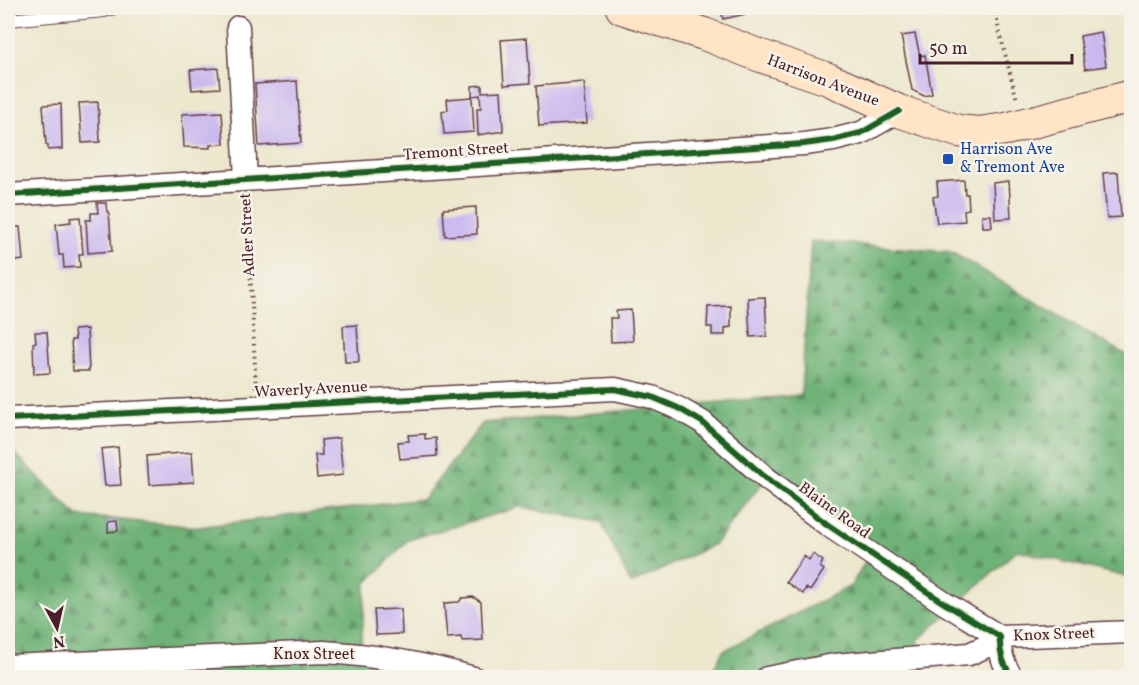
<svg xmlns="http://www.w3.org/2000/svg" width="1139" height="685" viewBox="0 0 1139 685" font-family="Vollkorn,serif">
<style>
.forest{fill:url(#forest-firs);stroke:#5c6851;stroke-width:1.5}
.building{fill:#cab9ef}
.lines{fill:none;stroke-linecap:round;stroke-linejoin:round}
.lane-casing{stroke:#623d43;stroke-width:14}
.street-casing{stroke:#623d43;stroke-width:25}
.secondary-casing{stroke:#623d43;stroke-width:34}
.path{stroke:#623d43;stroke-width:4;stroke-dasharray:1.5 4.5;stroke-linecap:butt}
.lane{stroke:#fff;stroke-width:12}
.street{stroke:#fff;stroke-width:22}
.secondary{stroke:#ffe4c6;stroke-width:32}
.cycleway-casing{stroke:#f7f3e8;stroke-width:10}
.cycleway{stroke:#1b5e20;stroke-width:6}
.transit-dot{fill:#1a4fb4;stroke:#f7f3e8;stroke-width:2}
.labels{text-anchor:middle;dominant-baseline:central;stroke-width:5;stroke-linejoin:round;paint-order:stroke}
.street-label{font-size:16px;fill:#4a1f2b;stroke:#f7f3e8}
.transit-label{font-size:16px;fill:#164399;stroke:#f7f3e8;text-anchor:start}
</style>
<defs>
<pattern id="forest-firs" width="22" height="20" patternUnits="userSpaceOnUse" patternTransform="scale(1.5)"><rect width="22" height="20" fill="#6eb277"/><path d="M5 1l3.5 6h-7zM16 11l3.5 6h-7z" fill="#5c9062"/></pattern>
</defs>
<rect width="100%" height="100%" fill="#f7f3e8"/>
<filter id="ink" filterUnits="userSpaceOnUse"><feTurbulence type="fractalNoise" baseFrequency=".0167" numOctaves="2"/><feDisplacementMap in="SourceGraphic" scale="12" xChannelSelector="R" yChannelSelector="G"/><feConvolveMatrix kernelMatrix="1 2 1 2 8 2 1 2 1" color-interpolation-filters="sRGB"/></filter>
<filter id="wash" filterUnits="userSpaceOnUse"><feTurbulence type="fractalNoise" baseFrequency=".008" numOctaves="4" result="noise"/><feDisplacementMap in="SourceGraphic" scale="24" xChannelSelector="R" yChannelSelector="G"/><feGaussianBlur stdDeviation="1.35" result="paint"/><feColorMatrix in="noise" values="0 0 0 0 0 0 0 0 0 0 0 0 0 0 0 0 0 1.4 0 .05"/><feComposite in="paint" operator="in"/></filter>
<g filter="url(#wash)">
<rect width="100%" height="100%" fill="#ece7cd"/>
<path class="forest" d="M811 241 951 252 1131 358V578L1017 550 918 640 929 677H709L723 651 851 586 870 554 766 478 715 544 631 584 601 522 520 507 408 540 366 584 360 654 474 677H8V446L77 516 198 527 423 499 483 423 801 395Z"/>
<g id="blocks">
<path class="building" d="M721 8H745L746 14 723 19Z
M1101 32 1106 66 1085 69 1080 36Z
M915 34 920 56 925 55 932 94 924 96 912 90 901 36Z
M527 38 530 83 504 85 501 40Z
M218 68 220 88 192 90 190 70Z
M297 81 301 143 259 146 255 84Z
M584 82 587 123 539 126 536 86Z
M482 85V92L501 91 503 131 478 135 477 108H481L480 95 472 96V86Z
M472 97 474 132 444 134 442 111 448 110 447 99Z
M98 102 100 142 82 143 79 103Z
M61 104 62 149 48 150V145H46L43 105Z
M222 112 224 144 210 145V148L184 147 182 114Z
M1118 172 1121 217 1107 218 1103 173Z
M964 180 965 194H968L969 209 964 210 965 221 937 223 933 197 938 196 937 182Z
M1009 181 1011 218 995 219 993 183Z
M97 203H106L107 212H109L112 251 88 253 86 220H91V213H98Z
M476 207 477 234 445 236 443 209Z
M982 215H991L992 227H983Z
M80 217 83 254H79L80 267 64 268 63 255H59L56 224 71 222 70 218Z
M8 227H20L23 260 8 262Z
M765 297 767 336 750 337 748 298Z
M731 306V327L725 328V335H712V327H707L708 307Z
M631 310 633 341 611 342 610 318H617L616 311Z
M357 325 359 362H345L343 326Z
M87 329 89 371H73L71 340H75L74 330Z
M35 332H47L50 373 34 374 33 343 36 342Z
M425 434V439L436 438 437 456 400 459 398 442 409 441 408 435Z
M339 438 343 475 317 478 315 455H322L321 440Z
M118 447 121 485 105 486 101 449Z
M192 452 194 482 149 485 147 456Z
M117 521 118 531 108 532V522Z
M813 554 823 561 820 567 824 570 810 591 806 588 803 594 786 582 804 556 809 560Z
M473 597 481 602 483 640 462 641 461 637 447 638 444 603 459 602 462 598Z
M401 609 402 634 376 635 374 610Z"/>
</g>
</g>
<g filter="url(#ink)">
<use href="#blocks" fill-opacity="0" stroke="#623d43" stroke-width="1.5"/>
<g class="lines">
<defs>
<path id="lane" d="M8 20 104 11 114 8"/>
<path id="street" d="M238 27 246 179
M8 195 804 144 833 140 861 133 899 111
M8 419 615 389 652 397 678 408 702 422 766 478 828 525 944 603 1000 637C999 653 1003 663 1012 678
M8 666 324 652C375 655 425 664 474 678
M767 678 834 665 969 654 987 646 1000 637 1132 632"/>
<path id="secondary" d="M622 8 704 34 758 55 828 79 899 111 958 131 978 133 1006 129 1132 96"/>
</defs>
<use href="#lane" class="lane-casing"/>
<use href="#street" class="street-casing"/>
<use href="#secondary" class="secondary-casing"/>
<path class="path" d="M997 8V22L1017 100
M247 200 256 388"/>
<use href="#lane" class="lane"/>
<use href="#street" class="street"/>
<use href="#secondary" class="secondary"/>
<defs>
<path id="cycleway" d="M8 195 804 144 833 140 861 133 899 111
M8 419 615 389 652 397 678 408 702 422 766 478 828 525 944 603 1000 637C999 653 1003 663 1012 678"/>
</defs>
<use href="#cycleway" class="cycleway-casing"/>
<use href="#cycleway" class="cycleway"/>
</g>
</g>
<rect class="transit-dot" x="942" y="153" width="12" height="12" rx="3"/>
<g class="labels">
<g class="street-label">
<text transform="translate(823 81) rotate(21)">Harrison Avenue</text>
<text transform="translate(456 152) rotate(-4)">Tremont Street</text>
<text transform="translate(248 235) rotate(-93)">Adler Street</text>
<text transform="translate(311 390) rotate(-3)">Waverly Avenue</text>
<text transform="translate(834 511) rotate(36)">Blaine Road</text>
<text transform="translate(1054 635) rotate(-2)">Knox Street</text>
<text x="314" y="655">Knox Street</text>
</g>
<g class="transit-label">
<text x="960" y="150">Harrison Ave<tspan x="960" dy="18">&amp; Tremont Ave</tspan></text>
</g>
</g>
<rect width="1139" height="685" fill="none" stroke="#f7f3e8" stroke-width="30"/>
<g transform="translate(57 628) rotate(172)" stroke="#f7f3e8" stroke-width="4.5" paint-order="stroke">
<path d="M0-4.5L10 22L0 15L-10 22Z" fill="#4a1f2b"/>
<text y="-9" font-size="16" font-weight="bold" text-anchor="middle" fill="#4a1f2b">N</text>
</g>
<path d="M920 54v9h152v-9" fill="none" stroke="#4a1f2b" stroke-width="3"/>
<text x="929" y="54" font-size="18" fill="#4a1f2b" stroke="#f7f3e8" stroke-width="4.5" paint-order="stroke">50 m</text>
</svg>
